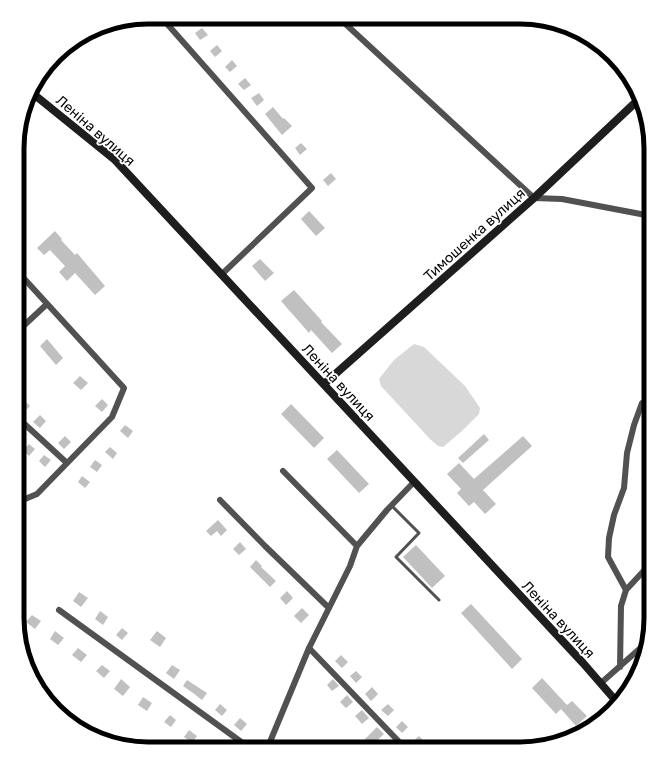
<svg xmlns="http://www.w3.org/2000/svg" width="668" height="766" viewBox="0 0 668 766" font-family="'Golos Text',sans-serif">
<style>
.green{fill:#d8d8d8}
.building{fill:#c0c0c0}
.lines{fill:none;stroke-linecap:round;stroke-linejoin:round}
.lane{stroke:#515151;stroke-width:3}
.street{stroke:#515151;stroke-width:6}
.secondary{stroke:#1e1e1e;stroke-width:8}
.labels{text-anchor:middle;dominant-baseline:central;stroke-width:3.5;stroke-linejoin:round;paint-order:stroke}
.street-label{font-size:14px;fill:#000;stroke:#fff}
.rim{fill:none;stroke:#000;stroke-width:5}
</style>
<rect width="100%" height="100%" fill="#fff"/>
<path class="green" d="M414 344 424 347 465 386 480 408 479 414 462 431 443 447 438 446 430 439 381 386 379 379 394 360Z"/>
<path class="building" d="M202 28 208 35 200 40 195 33Z
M217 45 222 51 215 57 210 51Z
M232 60 237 66 230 72 225 67Z
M245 78 251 85 244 90 238 84Z
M259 93 264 100 257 106 251 98Z
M273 107 283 119 284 118 292 126 282 135 265 114Z
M301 143 307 149 300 155 295 148Z
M331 173 336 179 328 186 323 180Z
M309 211 325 228 316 236 301 219Z
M55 231 62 239 61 240 75 255 77 253 105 286 95 295 75 273 67 281 59 272 65 266 50 250 44 255 37 248Z
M260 259 274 273 265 281 252 266Z
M294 290 322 321 321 322 342 344 332 353 311 330 309 333 281 301Z
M47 339 63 358 56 365 40 346Z
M80 376 88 383 81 390 73 383Z
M102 399 108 405 102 412 95 406Z
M24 400 30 406 24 412 18 406Z
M291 404 324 438 314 448 281 414Z
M40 415 46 421 40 428 33 422Z
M125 425 133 431 128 438 120 431Z
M484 434 489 440 463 463 458 458Z
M65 436 71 442 64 449 58 443Z
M523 436 532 446 483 490 496 504 485 514 474 502 469 506 457 493 461 489 447 474 459 463 474 479Z
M29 444 35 449 29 456 23 450Z
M110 447 117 453 113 459 105 452Z
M337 450 369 484 359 493 327 459Z
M44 455 51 460 45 467 39 461Z
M95 460 102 465 97 472 90 467Z
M82 476 90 482 85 488 78 482Z
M218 520 227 530 221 536 217 531 211 536 206 531Z
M240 542 246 549 239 555 233 549Z
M416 545 445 576 432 588 403 557Z
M256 560 262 566 261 567 276 581 270 587 250 567Z
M287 591 293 598 286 605 280 598Z
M79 592 88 598 81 607 73 601Z
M471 604 522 659 512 669 461 613Z
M302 608 309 615 301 623 294 616Z
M100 611 108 617 103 625 95 619Z
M32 615 41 621 35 629 26 622Z
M122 628 128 633 122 640 116 635Z
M55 631 64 638 58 645 50 639Z
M157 631 166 638 160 647 150 640Z
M78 648 87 655 81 662 72 655Z
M341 655 348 662 342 668 335 661Z
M102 665 110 671 104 678 96 671Z
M172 665 180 670 174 679 166 673Z
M356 671 362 677 356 683 350 676Z
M542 678 567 705 572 701 587 716 576 726 561 709 556 714 532 688Z
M121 679 130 687 123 696 114 689Z
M333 679 339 686 332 691 327 685Z
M187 680 207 693 202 700 193 693 183 686Z
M372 687 378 694 371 701 365 694Z
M347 695 353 702 346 708 340 702Z
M143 697 152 703 147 711 138 705Z
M220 704 227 710 222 716 215 710Z
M388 704 394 710 388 716 381 710Z
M362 710 369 718 362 724 355 716Z
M170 715 176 720 171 727 164 722Z
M240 718 247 724 241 731 234 725Z
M402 721 408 727 402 733 396 727Z
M377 727 384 734 369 748 363 741Z
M189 730 197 736 192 743 184 737Z
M419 736 425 742 418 749 412 742Z"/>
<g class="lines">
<path class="lane" d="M391 505 419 533 396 557 439 600"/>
<path class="street" d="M161 17 312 188 221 275
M339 18 534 198 562 199 651 216
M18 331 47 304
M18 418 67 463
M283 471 357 546
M220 500 265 546 329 608
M18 502 37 494 112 417 124 388 19 273
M626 590 608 557 609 538 614 515 624 488 627 453 634 425 642 403 651 399
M59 610 251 749
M309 648 406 749
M620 667 621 606 626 590 651 563
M601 683 645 644
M267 749 309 648 350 566 357 546 387 510 414 482"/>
<path class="secondary" d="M31 92 115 160 583 663 616 701
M324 384 534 198 638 100"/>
</g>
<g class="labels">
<g class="street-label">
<text transform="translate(96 130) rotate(41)">Леніна вулиця</text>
<text transform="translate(474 234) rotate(-42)">Тимошенка вулиця</text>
<text transform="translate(339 382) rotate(47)">Леніна вулиця</text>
<text transform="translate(559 619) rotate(47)">Леніна вулиця</text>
</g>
</g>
<path d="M0 0H668V766H0ZM148 24H520A124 124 0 0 1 644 148V618A124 124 0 0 1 520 742H148A124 124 0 0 1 24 618V148A124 124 0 0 1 148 24Z" fill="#fff" fill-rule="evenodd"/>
<path class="rim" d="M148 24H520A124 124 0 0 1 644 148V618A124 124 0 0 1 520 742H148A124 124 0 0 1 24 618V148A124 124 0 0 1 148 24Z"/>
</svg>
